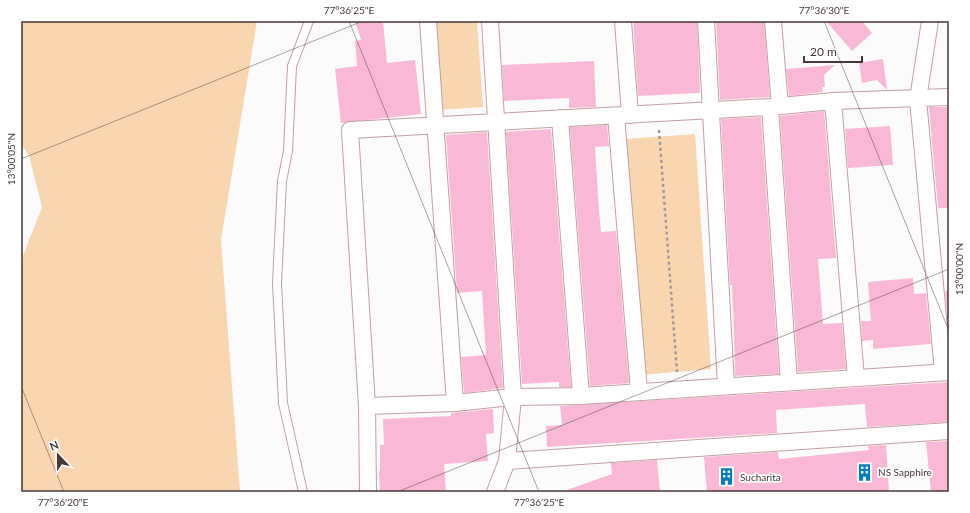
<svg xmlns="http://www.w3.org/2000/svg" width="970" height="513" viewBox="0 0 970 513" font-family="Lato,sans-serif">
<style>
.green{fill:#f9d5b0}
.building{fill:#f9b9d6}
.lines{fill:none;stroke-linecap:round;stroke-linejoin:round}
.service-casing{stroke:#c49ea0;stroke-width:10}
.minor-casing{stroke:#c49ea0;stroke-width:18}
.path{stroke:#a09899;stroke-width:2.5;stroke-dasharray:3 3;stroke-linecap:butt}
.service{stroke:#fff;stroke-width:8}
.minor{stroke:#fff;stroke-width:16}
.ticks{fill:none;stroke:#473738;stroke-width:1;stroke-opacity:0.45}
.labels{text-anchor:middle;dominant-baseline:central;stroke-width:3.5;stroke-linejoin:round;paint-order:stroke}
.poi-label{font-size:10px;fill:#473738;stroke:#fff;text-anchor:start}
.neatline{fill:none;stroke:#473738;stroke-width:1.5}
.ticks-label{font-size:10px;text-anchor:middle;fill:#473738}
</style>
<rect width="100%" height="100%" fill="#fbfbfb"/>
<path class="green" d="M21 21H257L221 240 240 492H21V261L42 207 29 156 21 144Z
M432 21H477L483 107 438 110Z
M695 134 711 369 641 375 625 139Z"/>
<path class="building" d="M355 21H383L387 63 415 60 421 114 341 123 335 69 357 66 355 41 361 40Z
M633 21H697L700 93 638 96Z
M716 21H764L770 97 720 100Z
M826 21H862L872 33 852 51Z
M883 59 887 90 877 80 862 83 859 63Z
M594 61 596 107 569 108V98L504 101 502 65Z
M835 65 824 75 825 87H822L823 92 789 96 786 69Z
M929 107H949V208H938Z
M824 111 836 258 818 259 823 324 842 323 846 369 798 372 780 116Z
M761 117 779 374 735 376 734 331 732 285H730L721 119Z
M607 125 609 146 595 147 599 210 601 232 616 231 629 383 590 386 570 127Z
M890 126 893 165 848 168 845 129Z
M551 129 571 387H559V382L522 384 506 132Z
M487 132 503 388 464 393 461 357 486 355 482 291 457 293 446 135Z
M913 278 914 294 926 293 931 344 873 349V340L862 341 861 321H871L868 282Z
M945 291H949V333Z
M949 382V422L867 427 865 404 776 410 777 433 547 447 546 426 562 425 560 406Z
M493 409 494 433 486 434 488 461 444 464 446 492H380L379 471H380V445H384L383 419 451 416V413Z
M949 441V492H931L926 442Z
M886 445 889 492H707L704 457 778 452 779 459 869 450 868 446Z
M657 460 660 492H567V490L612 474 611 463Z"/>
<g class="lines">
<defs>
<path id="service" d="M303 492 283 403 277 283 282 181 288 151 292 66 309 21"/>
<path id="minor" d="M428 21 455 403
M490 21 513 397 507 461 495 492
M623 21 630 115
M706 21 726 386
M773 21 780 106
M930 21 918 99 943 372
M833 101 856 378
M770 107 789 382
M616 116 639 391
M560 118 581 396
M367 406 455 403 513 397 581 396 949 372
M507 461 949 431
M368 492 367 406 350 130 770 107 833 101 949 97"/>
</defs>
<use href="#service" class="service-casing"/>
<use href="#minor" class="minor-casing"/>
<path class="path" d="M659 130 677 372"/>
<use href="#service" class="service"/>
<use href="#minor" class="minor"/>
</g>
<path class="ticks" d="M349 21 539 492M824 21 949 331M21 159 363 21M21 386 64 492M397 492 949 269"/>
<defs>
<symbol id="building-bare" viewBox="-9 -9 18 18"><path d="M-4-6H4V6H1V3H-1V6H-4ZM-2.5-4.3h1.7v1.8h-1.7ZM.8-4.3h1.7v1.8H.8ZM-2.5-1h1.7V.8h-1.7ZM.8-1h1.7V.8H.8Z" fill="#017cc5" stroke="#fff" stroke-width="2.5" paint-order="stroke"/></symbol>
</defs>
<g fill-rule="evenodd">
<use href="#building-bare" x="852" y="460" width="25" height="25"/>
<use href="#building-bare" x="714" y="464" width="25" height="25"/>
</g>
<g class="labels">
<g class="poi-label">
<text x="878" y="472">NS Sapphire</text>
<text x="740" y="477">Sucharita</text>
</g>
</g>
<rect width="970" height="513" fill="none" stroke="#ffffff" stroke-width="44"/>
<g transform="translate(58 455) rotate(338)" stroke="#ffffff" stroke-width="3" paint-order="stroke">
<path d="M0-3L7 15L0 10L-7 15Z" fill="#473738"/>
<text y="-6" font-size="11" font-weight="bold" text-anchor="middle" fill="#473738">N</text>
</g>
<path d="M804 56v6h58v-6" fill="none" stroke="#473738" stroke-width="2"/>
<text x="810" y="56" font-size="12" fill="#473738" stroke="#ffffff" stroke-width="3" paint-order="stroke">20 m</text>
<rect x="22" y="22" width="926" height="469" class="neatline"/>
<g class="ticks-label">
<text x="349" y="14">77°36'25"E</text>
<text x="824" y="14">77°36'30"E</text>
<text transform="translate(11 159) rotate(-90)" y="4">13°00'05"N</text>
<text transform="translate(959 269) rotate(-90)" y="4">13°00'00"N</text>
<text x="63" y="506">77°36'20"E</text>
<text x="539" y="506">77°36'25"E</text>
</g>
</svg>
